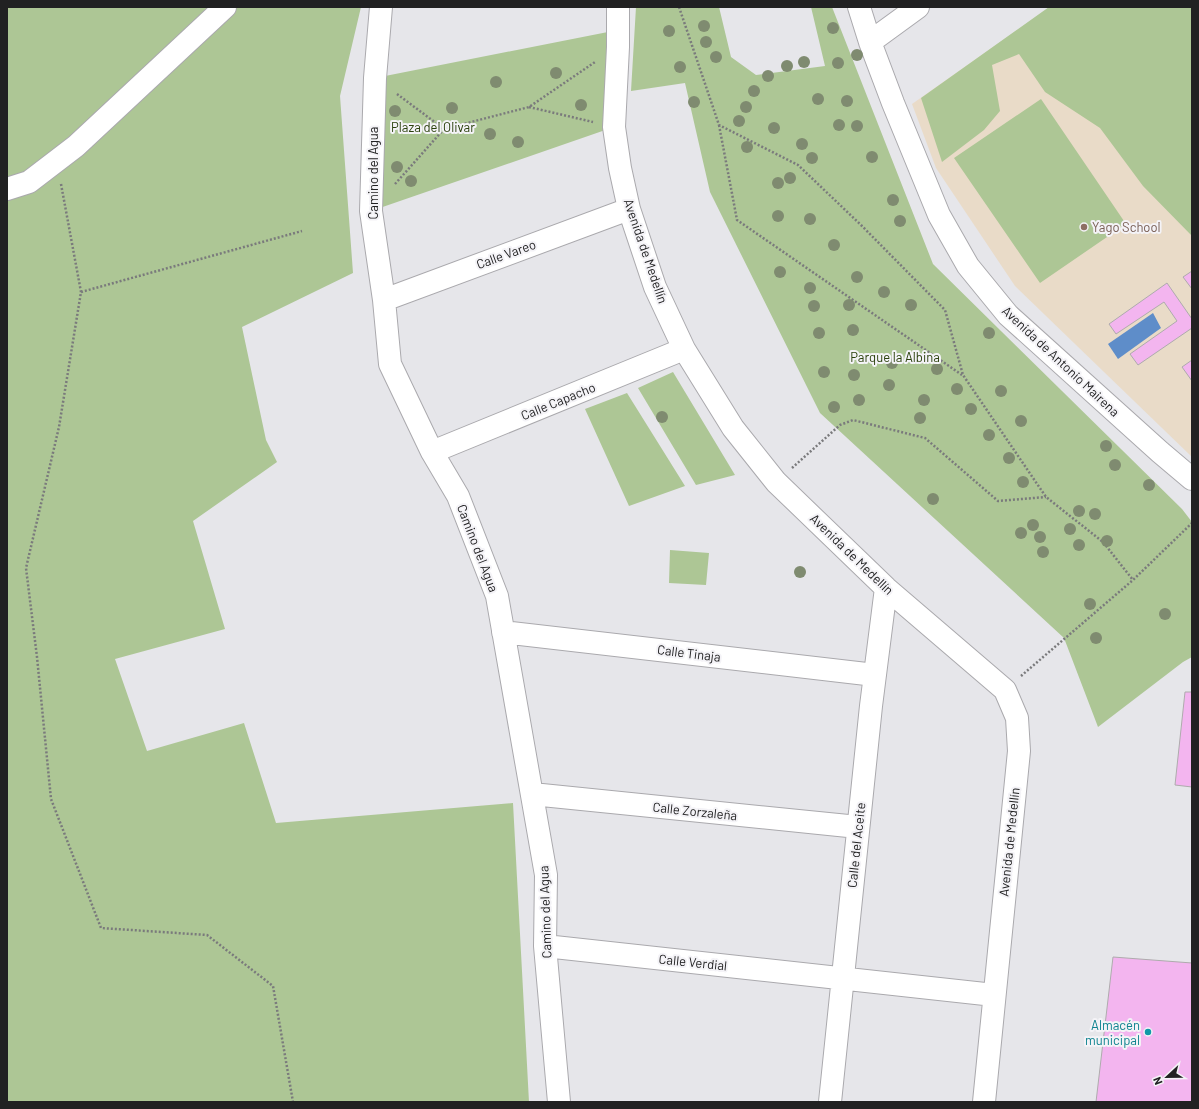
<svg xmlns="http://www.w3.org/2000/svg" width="1199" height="1109" viewBox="0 0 1199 1109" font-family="Barlow,sans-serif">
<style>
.education{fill:#e9dbc8}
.green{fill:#adc695}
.water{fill:#5e8dc9}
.building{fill:#f3b5ef;stroke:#aeabad}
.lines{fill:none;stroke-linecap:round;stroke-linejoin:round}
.minor-casing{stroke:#aaa9ad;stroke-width:24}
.path{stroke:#7a7a7c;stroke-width:2.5;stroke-dasharray:2 2;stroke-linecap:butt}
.minor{stroke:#fff;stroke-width:22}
.tree{fill:#7f8b70}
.education-dot{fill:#8d6e63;stroke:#f4f3f7;stroke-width:1.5}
.culture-dot{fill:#0f9aa8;stroke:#f4f3f7;stroke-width:1.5}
.labels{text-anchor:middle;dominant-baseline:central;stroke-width:4;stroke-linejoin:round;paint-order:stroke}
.park-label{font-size:13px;fill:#2a400c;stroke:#f4f3f7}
.street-label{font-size:13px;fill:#212122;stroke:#f4f3f7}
.education-label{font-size:13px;fill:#785e54;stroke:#f4f3f7;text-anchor:start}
.culture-label{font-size:13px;fill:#0d838f;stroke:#f4f3f7;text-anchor:end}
</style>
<rect width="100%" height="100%" fill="#e6e6ea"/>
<path class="education" d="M1050 7H1192V457L1015 286 936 168 912 104Z"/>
<path class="green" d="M7 7H361L340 96 353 273 242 327 266 440 277 462 193 521 225 629 115 659 147 751 244 723 276 823 513 803 529 1102H7Z
M636 7H719L731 57 756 75 825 66 811 7H832L933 264 1182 509 1192 522V657L1183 662 1098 727 1064 638 820 413 710 192 685 83 631 91Z
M1049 7H1192V236L1143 186 1100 128 1045 92 1019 54 992 65 1000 111 984 130 942 162 921 98Z
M618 30 614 127 371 211 375 78Z
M1041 99 1126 224 1040 283 954 158Z
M673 372 735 475 696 485 638 388Z
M627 393 685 486 629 506 585 409Z
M670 550 709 553 706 585 669 583Z"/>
<path class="water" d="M1153 313 1161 328 1118 359 1108 344Z"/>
<path class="building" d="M1192 271V289L1183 277Z
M1167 283 1192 319V328L1138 365 1130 354 1177 321 1164 302 1116 334 1109 324Z
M1192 360V381L1182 367Z
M1185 692H1192V787L1175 785Z
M1113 957 1192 963V1102H1096Z"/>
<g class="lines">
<defs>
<path id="minor" d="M381 7 375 78 371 211 384 300 390 364 432 452 458 496 497 596 546 875 545 946 559 1102
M618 7V47L614 127 620 168 629 209 655 287 684 349 733 428 776 482 886 588 1005 690 1017 718 1019 751 984 1102
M859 7 870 42 893 103 939 215 968 266 1008 315 1160 452 1192 479
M870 42 918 7
M7 189 29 182 76 146 225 7
M384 300 629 209
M432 452 684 349
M503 632 875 675
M532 794 858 827
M545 946 994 995
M830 1102 871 706 886 588"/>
</defs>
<use href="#minor" class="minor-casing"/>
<path class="path" d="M679 7 719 125 798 165 861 225 945 310 963 375 1046 497 1103 542 1133 580
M397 94 444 129 529 107 595 62
M529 107 593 122
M719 125 737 220 962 375
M61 184 81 292 59 427 26 568 37 657 51 799 101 928 207 935 273 986 293 1102
M395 184 444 129
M81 292 302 231
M792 468 840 425 853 420 925 438 998 501 1046 497
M1021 676 1133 580 1192 523"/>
<use href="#minor" class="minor"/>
</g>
<g class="tree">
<circle cx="704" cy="26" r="6"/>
<circle cx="833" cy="28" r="6"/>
<circle cx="669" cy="31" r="6"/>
<circle cx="706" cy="42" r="6"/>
<circle cx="857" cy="55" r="6"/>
<circle cx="716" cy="57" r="6"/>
<circle cx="804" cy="62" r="6"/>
<circle cx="838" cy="63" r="6"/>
<circle cx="787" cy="66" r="6"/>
<circle cx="680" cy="67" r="6"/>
<circle cx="556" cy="73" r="6"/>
<circle cx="768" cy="76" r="6"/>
<circle cx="496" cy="82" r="6"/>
<circle cx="754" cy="91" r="6"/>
<circle cx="818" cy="99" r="6"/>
<circle cx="847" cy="101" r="6"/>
<circle cx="694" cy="102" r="6"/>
<circle cx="581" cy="105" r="6"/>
<circle cx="746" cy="107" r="6"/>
<circle cx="452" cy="108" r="6"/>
<circle cx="395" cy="111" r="6"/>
<circle cx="739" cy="121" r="6"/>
<circle cx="839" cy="125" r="6"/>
<circle cx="857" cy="126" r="6"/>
<circle cx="774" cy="128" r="6"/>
<circle cx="490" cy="134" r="6"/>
<circle cx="518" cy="142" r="6"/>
<circle cx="802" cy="144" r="6"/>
<circle cx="747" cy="147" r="6"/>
<circle cx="872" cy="157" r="6"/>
<circle cx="812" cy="158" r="6"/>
<circle cx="397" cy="167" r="6"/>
<circle cx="790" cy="178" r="6"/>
<circle cx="411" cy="181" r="6"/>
<circle cx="778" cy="183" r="6"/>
<circle cx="893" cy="200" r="6"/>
<circle cx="778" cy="216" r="6"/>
<circle cx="810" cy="219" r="6"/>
<circle cx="900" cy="221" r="6"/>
<circle cx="834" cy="245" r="6"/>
<circle cx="780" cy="272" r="6"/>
<circle cx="857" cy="277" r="6"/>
<circle cx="810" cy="288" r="6"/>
<circle cx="884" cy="292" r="6"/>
<circle cx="849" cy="305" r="6"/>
<circle cx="911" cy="305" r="6"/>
<circle cx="814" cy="306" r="6"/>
<circle cx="853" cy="330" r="6"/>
<circle cx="819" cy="333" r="6"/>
<circle cx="989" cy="333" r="6"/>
<circle cx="892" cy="363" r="6"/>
<circle cx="937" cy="369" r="6"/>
<circle cx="824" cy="372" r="6"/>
<circle cx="854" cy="375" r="6"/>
<circle cx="889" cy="385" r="6"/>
<circle cx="957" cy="389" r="6"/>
<circle cx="1001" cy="391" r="6"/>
<circle cx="859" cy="400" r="6"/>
<circle cx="924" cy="400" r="6"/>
<circle cx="834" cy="407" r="6"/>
<circle cx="971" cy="409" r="6"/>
<circle cx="662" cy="417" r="6"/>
<circle cx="920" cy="418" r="6"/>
<circle cx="1021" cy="421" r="6"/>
<circle cx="989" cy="435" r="6"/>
<circle cx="1106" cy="446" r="6"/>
<circle cx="1009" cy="458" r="6"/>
<circle cx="1115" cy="465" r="6"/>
<circle cx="1023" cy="482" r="6"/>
<circle cx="1149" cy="485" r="6"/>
<circle cx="933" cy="499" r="6"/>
<circle cx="1079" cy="511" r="6"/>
<circle cx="1095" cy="514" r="6"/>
<circle cx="1033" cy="525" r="6"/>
<circle cx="1070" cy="529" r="6"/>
<circle cx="1021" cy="533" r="6"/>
<circle cx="1040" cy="537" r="6"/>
<circle cx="1107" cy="541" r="6"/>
<circle cx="1079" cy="545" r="6"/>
<circle cx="1043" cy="552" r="6"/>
<circle cx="800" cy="572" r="6"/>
<circle cx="1090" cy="604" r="6"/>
<circle cx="1165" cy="614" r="6"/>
<circle cx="1096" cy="638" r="6"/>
</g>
<circle class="education-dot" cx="1084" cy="227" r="4"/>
<circle class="culture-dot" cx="1148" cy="1032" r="4"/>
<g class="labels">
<g class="park-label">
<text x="433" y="127">Plaza del Olivar</text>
<text x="895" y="357">Parque la Albina</text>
</g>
<g class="street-label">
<text transform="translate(373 173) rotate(-90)">Camino del Agua</text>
<text transform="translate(646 251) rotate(71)">Avenida de Medellín</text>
<text transform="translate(506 254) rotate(-20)">Calle Vareo</text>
<text transform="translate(1061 361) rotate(43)">Avenida de Antonio Mairena</text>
<text transform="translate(558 401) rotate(-22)">Calle Capacho</text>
<text transform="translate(478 548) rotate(69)">Camino del Agua</text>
<text transform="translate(852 554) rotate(44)">Avenida de Medellín</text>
<text transform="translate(689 653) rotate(7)">Calle Tinaja</text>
<text transform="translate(695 811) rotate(6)">Calle Zorzaleña</text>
<text transform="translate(1009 842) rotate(-84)">Avenida de Medellín</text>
<text transform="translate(856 845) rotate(-84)">Calle del Aceite</text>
<text transform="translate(545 912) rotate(-92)">Camino del Agua</text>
<text transform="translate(693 962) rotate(6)">Calle Verdial</text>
</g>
<g class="education-label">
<text x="1092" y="227">Yago School</text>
</g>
<g class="culture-label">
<text x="1140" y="1025">Almacén<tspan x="1140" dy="15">municipal</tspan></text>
</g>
</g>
<rect width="1199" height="1109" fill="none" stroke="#212122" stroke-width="16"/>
<g transform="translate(1167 1077) rotate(248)" stroke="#f4f3f7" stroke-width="3" paint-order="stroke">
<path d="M0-3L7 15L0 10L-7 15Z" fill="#212122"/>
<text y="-6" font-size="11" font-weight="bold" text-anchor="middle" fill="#212122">N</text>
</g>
</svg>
